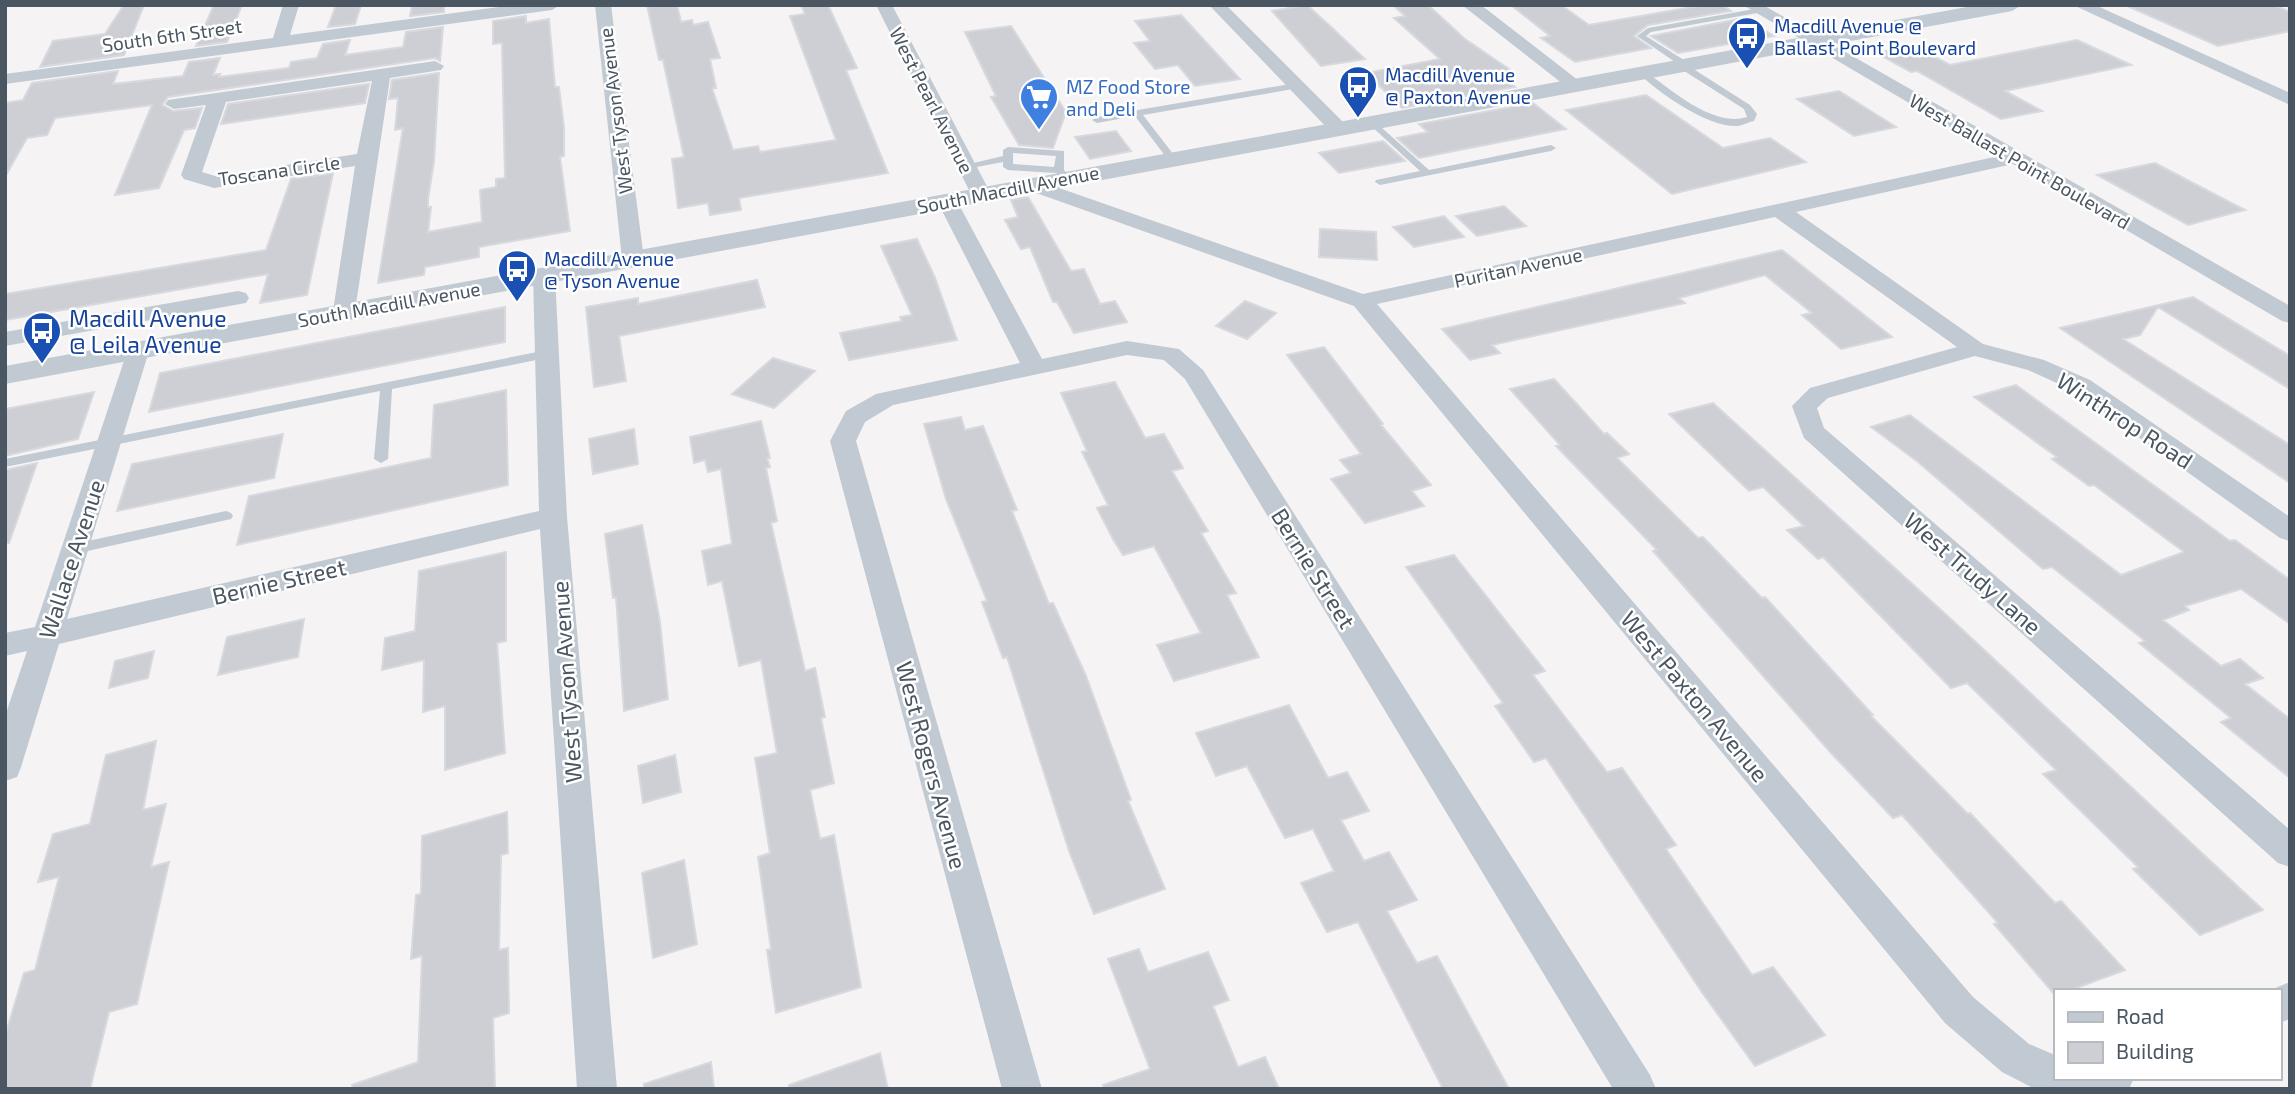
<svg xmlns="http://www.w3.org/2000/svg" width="2295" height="1094" viewBox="0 0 2295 1094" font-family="'Exo 2',sans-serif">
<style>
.building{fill:#cdcfd5;stroke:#d7d9de;stroke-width:2}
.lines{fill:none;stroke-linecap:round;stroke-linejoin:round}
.service{fill:#c1cad2;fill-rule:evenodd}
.minor{fill:#c1cad2;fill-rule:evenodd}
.tertiary{fill:#c1cad2;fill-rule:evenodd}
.labels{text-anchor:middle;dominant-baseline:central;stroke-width:5;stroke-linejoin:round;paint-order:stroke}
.far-transit-label{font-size:19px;fill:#164399;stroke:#fff;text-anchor:start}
.far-street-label{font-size:19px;fill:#4a5661;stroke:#fff}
.far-shop-label{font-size:19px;fill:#366cbe;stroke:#fff;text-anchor:start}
.transit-label{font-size:23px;fill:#164399;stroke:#fff;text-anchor:start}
.street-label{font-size:23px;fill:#4a5661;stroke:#fff}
</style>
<rect width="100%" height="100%" fill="#f5f3f3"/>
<path class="building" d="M124 5H144L124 55 40 67 53 41 105 34Z
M214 5H242L227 42 196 46Z
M336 5H361L355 24 328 27Z
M412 5H444V12L410 16Z
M647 5H677L681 22 692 20 693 25 708 22 720 58 710 59 716 88H712L733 150 758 146 760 152 836 140 790 16 805 14 801 5H828L857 68 846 70 888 173 739 198 741 210 710 215 708 203 678 208 672 159 684 157 663 60H659Z
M1307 5 1329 25 1365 59 1321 66 1272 11Z
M1393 5H1428L1465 39 1515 73 1500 75 1515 87 1402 108 1366 73 1440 59 1394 18 1405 16Z
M1511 5H1561L1589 25 1704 5H1722L1731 11 1648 25 1634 36 1651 48 1575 62 1541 38 1550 36Z
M2125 5H2274L2290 12V31L2218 46Z
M1181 15 1204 40 1240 79 1195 86 1178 65 1155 69 1134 43 1150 41 1135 21Z
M526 16V23L549 19 555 87H559L564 128V156L560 157 570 231 479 247V257L425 267 424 275 378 283 403 128 395 130 398 98 389 99 392 80 439 73 434 161 428 199V207H431L428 232 482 222 480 190 496 187V179L505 178 502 43 493 44V21Z
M1744 18 1774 36 1678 53 1651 36Z
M1011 26 1066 112 1053 148 1019 145 991 97 996 96 965 32Z
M443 27 440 61 435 58 168 97 162 105 173 111 202 108 195 128 184 130 159 188 115 195 152 105 55 118 47 135 27 138 5 177V103L23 100 32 83 118 71 113 84 183 76 189 62 220 58 213 75 220 74 219 77 289 68 291 62 317 58 323 44 350 40 345 55 403 47 406 32Z
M2077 40 2131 65 2005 91 2042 111 2001 119 1917 71 1911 72 1876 53 1914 46 1950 65Z
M369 84 365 103 221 124 228 104Z
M1839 91 1896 127 1854 136 1797 99Z
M1646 95 1723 148 1770 138 1806 162 1672 194 1566 110Z
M1533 103 1566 129 1419 158 1397 138 1428 132 1419 124Z
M1116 131 1131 151 1090 159 1075 137Z
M1383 141 1405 161 1339 173 1319 153Z
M2155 163 2191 182 2245 210 2188 225 2097 175Z
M333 173 307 295 260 303 268 274 5 320V294L266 250 291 179Z
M1028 197 1071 271 1084 269 1100 304 1115 301 1127 322 1074 333 1057 302H1053L1030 247 1021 249 1005 220 1018 217 1011 200Z
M1504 206 1526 226 1477 236 1456 216Z
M1444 216 1464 237 1414 247 1393 227Z
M1320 229 1376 232 1377 260 1319 257Z
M917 239 935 278 957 340 849 360 840 333 902 321 900 317 912 315 881 246Z
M1782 250 1892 337 1841 349 1802 315 1812 313 1765 275 1679 298 1685 303 1492 345 1500 353 1470 360 1442 329Z
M757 280 765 307 619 336 626 381 594 387 586 307 638 298V304Z
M2193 297 2290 356V389L2158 307 2140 335 2123 339 2290 445V483L2060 328Z
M1245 301 1276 313 1247 339 1216 326Z
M505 307V342L149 412 160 373Z
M1324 347 1383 424 1381 425 1431 485 1412 491 1424 506 1365 523 1331 479 1351 473 1340 460 1361 454 1287 355Z
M773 358 815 371 774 408 732 394Z
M1554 379 1604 434 1607 433 1629 454 1617 458 1698 538 1703 537 1762 598 1765 597 1873 715 1871 716 1968 814 1970 813 2055 903 2061 901 2125 970 2068 991H2055V995L1994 924 1998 923 1902 815 1893 818 1831 753 1653 551 1657 550 1556 446 1560 445 1510 389Z
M1115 382 1145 438 1164 434 1183 468 1172 471 1208 531 1201 533 1236 593 1227 595 1259 657 1174 681 1157 645 1201 633 1154 546 1123 555 1113 539 1097 508 1108 505 1082 452 1087 451 1061 393Z
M2016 385 2230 541 2235 540 2290 580V624L2241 589 2185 606 2189 610 2163 620 2221 666 2240 659 2263 678 2245 684 2290 719V778L2221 722 2231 718 2139 643 2145 641 2052 567 2043 569 1918 462 1871 427 1910 415 2121 575 2184 552 2094 485 2089 486 2052 459 2057 457 1974 397Z
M506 390 508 485 237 545 249 496 431 458 434 405Z
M94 392 78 439 5 456V409Z
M1713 403 1952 620 2263 910 2200 935 2133 869 2138 867 2043 774 2056 770 1967 683 1951 688 1823 557 1818 559 1787 530 1804 526 1763 487 1749 491 1669 414Z
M961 417 965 430 983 426 1017 510 1012 511 1049 604 1053 603 1086 676 1131 800 1128 801 1165 889 1094 914 1069 851 1007 657 1003 658 982 602 987 601 946 499 924 424Z
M761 421 770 458H767L770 467 766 468 777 521 771 523 805 671 815 668 825 717 821 718 834 783 810 790 820 839 834 835 861 987 776 1013 767 950 771 949 758 857 770 853 755 758 777 753 761 660 739 666 722 581 708 585 702 551 732 544 721 469 708 472 705 460 694 463 690 437Z
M634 429 638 464 593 474 589 439Z
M283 434 274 478 117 511 132 464Z
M37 463 9 543 5 542V470Z
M642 525 660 622 668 699 624 711 616 597 613 598 605 534Z
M506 552V641L497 643 505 753 445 770V706L423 712 424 660 382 670 385 638 415 631 419 571Z
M1454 555 1545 671 1533 675 1607 772 1622 768 1676 845 1666 849 1752 975 1773 967 1825 1035 1755 1066 1701 991 1546 758 1534 762 1495 706 1503 703 1406 567Z
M304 619 298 657 218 675 227 637Z
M154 651 148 678 109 688 115 661Z
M1289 705 1328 778 1347 772 1369 811 1341 820 1364 861 1389 852 1417 900 1387 911 1417 963 1437 956 1509 1089H1443L1358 922 1327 932 1301 883 1334 871 1313 829 1285 838 1247 766 1216 776 1196 733Z
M156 741 143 810 166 804 151 867 169 862 137 1004 109 1012 90 1089H5V1036L24 973 35 970 59 877 38 882 53 834 90 824 106 755Z
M675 755 681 792 643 803 638 766Z
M507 812 508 853 501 855 499 950 508 948 509 1013 493 1018 495 1089H353L352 1085 418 1062 422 956 411 959 416 895 421 894 422 836Z
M684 860 697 944 653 958 642 873Z
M1139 949 1148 972 1208 952 1229 1000 1213 1006 1238 1067 1265 1057 1279 1089H1104L1103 1085 1150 1069 1108 959Z
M880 1053 888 1089H789V1085Z
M711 1062 714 1089H644V1084Z"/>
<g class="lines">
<path class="service" d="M1760 8 1764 10 1763 12 1651 32 1646 36 1687 62V65L1750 105 1757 114 1754 121C1749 122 1743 125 1738 126 1707 128 1658 92 1637 72L1644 70C1670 89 1713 128 1747 117L1744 109 1678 67V64L1637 36 1648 28Z
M1296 83 1300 86 1299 88 1143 115 1177 159 1172 162 1169 161 1135 116 1097 123 1092 120 1097 117Z
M1372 119 1429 170 1551 145 1556 148 1551 151 1380 185 1375 182 1376 180 1420 171 1369 124V120Z
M1008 147 1064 151V170L1070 177 1065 180 1056 173 1008 170 1003 167V162L966 169 961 166 1003 156V150ZM1013 153 1056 156 1054 167 1013 164Z
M547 350 553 354 551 357 392 389 388 459 381 463 374 459 380 391 5 467V459Z
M226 511 231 513 233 516 231 519 74 554 67 549 74 544Z"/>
<path class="minor" d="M283 5H299L290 35 514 5H560L552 10 5 84V74L273 38Z
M595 5H611L644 259 633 265 622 259Z
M876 5H892L991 194 988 198H974L971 194Z
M1209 5H1226L1345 124 1347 128 1345 132H1331Z
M1462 5H1481L1583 84 1580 88H1568Z
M1743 5H1763L2290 306V323L2282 321 2013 164 1796 212 1983 344 2044 360 2090 380 2290 517V541L2280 538 2072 390 2028 370 1975 356 1828 398 1817 408 1824 428 2290 830V867L2278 863 1804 438 1792 406 1810 388 1957 347 1775 217 1377 304 1973 997 2029 1044 2055 1055V1078H2134L2129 1089H2035L2002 1072 1945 1023 1354 306 1025 189 1022 185 1032 179 1039 181 1363 294 1999 156Z
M2073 5H2095L2290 93V105Z
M435 61 444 66 441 70 390 78 355 311 352 316H336L333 311 355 166 214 188 184 179 181 175 206 105 174 109 165 104 168 100ZM372 81 357 154 215 176 202 172 226 102Z
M947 195 957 201 1042 359 1127 341 1179 349 1203 370 1650 1075 1656 1089H1613L1185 379 1164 360 1127 355 893 405 865 422 856 441 1042 1089H1002L830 441 846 411 876 394 1020 363 937 201Z
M544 268 555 275 567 517 617 1089H577L540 529 59 644 21 767 17 777 5 781V716L27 651 5 656V633L35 627 129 346H145L149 351 67 619 539 511 533 275Z
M238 291 246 293 249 298 246 303 5 346V332Z
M2290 982V1019L2279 1023V991H2268Z"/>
<path class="tertiary" d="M1978 5H2022L2012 11 5 384V366Z"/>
</g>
<defs>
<symbol id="bus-pin" viewBox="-11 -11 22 30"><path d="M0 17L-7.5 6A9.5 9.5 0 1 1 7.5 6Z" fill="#1a4fb4" stroke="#fff"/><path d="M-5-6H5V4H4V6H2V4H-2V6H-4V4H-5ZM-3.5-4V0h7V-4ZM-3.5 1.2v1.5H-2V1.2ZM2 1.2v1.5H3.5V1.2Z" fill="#fff"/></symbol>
<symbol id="supermarket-pin" viewBox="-11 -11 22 30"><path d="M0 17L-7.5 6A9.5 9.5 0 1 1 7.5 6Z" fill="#3f7fe0" stroke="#fff"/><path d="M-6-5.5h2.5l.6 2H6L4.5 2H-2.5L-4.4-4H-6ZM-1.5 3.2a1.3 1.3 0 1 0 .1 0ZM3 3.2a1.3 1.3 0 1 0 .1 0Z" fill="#fff"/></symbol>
</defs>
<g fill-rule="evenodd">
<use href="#bus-pin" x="1725" y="14" width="44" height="60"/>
<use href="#bus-pin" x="1336" y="63" width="44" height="60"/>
<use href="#supermarket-pin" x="1017" y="75" width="44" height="60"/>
<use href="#bus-pin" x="495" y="247" width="44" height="60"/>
<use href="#bus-pin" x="20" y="309" width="44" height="60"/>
</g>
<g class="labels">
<g class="far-transit-label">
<text x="1774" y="25">Macdill Avenue @<tspan x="1774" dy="22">Ballast Point Boulevard</tspan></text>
<text x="1385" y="74">Macdill Avenue<tspan x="1385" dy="22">@ Paxton Avenue</tspan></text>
<text x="544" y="258">Macdill Avenue<tspan x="544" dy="22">@ Tyson Avenue</tspan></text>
</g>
<g class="far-street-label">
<text transform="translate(172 35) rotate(-8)">South 6th Street</text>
<text transform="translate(932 100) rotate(63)">West Pearl Avenue</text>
<text transform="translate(615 111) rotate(-97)">West Tyson Avenue</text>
<text transform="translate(2020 161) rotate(30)">West Ballast Point Boulevard</text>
<text transform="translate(279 170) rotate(-8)">Toscana Circle</text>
<text transform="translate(1008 189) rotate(-11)">South Macdill Avenue</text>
<text transform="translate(1518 267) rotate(-12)">Puritan Avenue</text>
<text transform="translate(389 304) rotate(-10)">South Macdill Avenue</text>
</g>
<g class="far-shop-label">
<text x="1066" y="86">MZ Food Store<tspan x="1066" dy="22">and Deli</tspan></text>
</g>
<g class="transit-label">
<text x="69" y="318">Macdill Avenue<tspan x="69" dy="26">@ Leila Avenue</tspan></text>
</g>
<g class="street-label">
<text transform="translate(2125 420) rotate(33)">Winthrop Road</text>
<text transform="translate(71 559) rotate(-72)">Wallace Avenue</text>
<text transform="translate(1314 568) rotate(58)">Bernie Street</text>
<text transform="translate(1973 573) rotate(41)">West Trudy Lane</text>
<text transform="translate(279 581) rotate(-13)">Bernie Street</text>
<text transform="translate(566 682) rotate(-94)">West Tyson Avenue</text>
<text transform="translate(1695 696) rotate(50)">West Paxton Avenue</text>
<text transform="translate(932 765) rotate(75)">West Rogers Avenue</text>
</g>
</g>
<rect width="2295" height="1094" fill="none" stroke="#4a5661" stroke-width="14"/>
<rect x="2054" y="989" width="228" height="91" fill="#ffffff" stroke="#b7bbc0" stroke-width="2"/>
<rect x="2068" y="1012" width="35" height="10" fill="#c1cad2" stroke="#b7bbc0" stroke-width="2"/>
<text x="2116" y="1024" font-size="21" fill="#4a5661">Road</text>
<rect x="2068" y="1042" width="35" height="21" fill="#cdcfd5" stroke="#b7bbc0" stroke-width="2"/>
<text x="2116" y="1059" font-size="21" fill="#4a5661">Building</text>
</svg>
